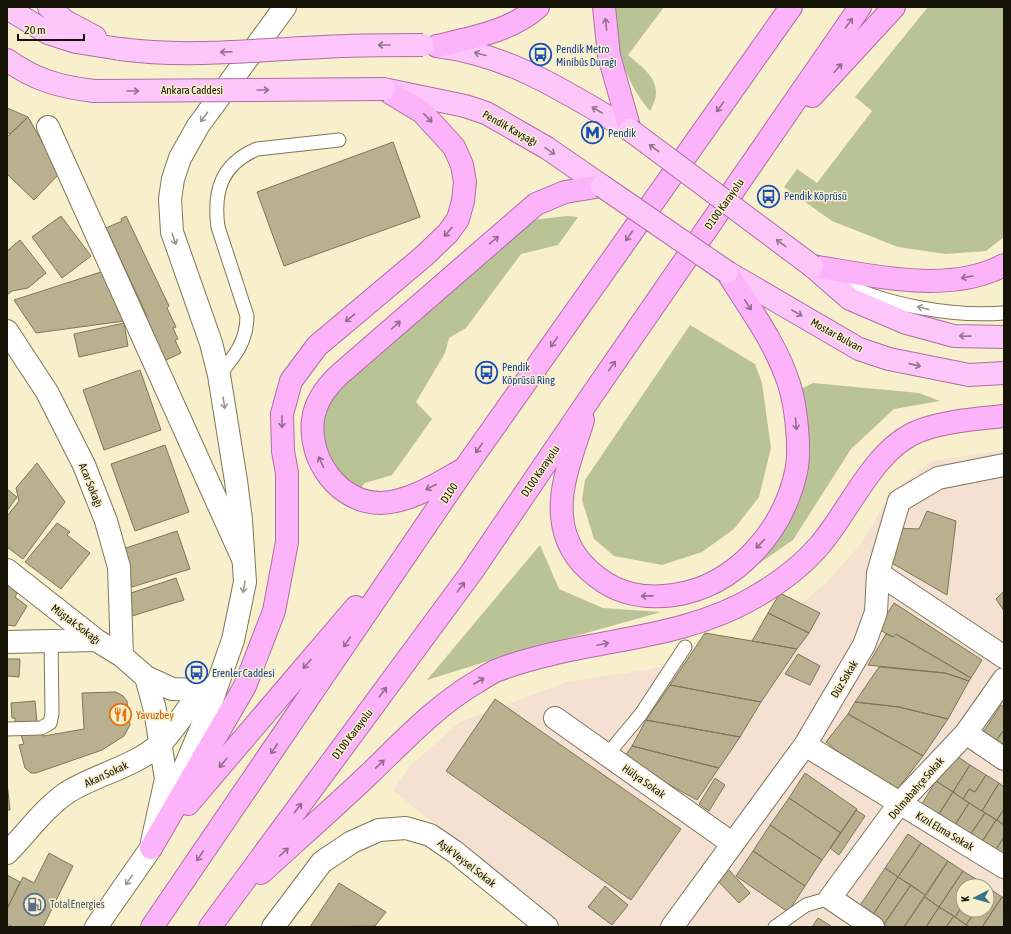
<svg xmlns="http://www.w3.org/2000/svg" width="1011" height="934" viewBox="0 0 1011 934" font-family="'Asap Condensed',sans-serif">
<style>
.industrial{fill:#f4e1d1;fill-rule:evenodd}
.green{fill:#bac395}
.building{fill:#b9b090;stroke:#7e7657}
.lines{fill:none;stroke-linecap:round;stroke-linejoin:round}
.service-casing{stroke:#7e7657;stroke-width:15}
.minor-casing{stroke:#7e7657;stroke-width:24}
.tertiary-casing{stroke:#7e7657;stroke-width:24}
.secondary-casing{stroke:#7e7657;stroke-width:24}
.primary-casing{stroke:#ab6fa4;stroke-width:24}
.trunk-casing{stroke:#ab6fa4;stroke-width:24}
.service{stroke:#fff;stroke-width:13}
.minor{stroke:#fff;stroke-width:22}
.tertiary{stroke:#fff;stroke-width:22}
.secondary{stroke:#fff;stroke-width:22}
.primary{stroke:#fdc6fb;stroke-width:22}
.trunk{stroke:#fcb3fa;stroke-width:22}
.primary-bridge-casing{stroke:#ab6fa4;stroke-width:24;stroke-linecap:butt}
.primary-bridge{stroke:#fdc6fb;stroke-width:22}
.oneway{stroke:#946b8d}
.oneway2{stroke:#95758d}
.oneway3{stroke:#96958f}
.labels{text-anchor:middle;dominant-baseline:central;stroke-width:3;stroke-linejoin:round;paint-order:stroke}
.transit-label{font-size:11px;fill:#164399;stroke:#f8efcc;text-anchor:start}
.street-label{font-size:11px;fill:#161307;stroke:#f8efcc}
.food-label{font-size:11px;fill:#c56008;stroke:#f8efcc;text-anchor:start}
.service-label{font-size:11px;fill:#4e5e75;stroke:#f8efcc;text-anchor:start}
</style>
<rect width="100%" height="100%" fill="#f8efcc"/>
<path class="industrial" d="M1004 450V927H561L393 790 410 766 460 722 567 682 645 670 697 659 730 649 759 634 797 608 827 582 861 544 892 491 932 461ZM963 886H987V910H963Z"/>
<path class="green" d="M612 7H664L628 55C647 71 666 84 650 111 623 79 617 48 612 7Z
M928 7H1004V237L986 251 946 254 898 247 832 221 784 187 797 169 817 183 872 111 855 97Z
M567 216 578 217 558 245 521 254 466 328 449 338 445 353 416 402 432 419 392 475 365 483 356 493 318 446 320 415 331 395 532 220Z
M690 325 755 364 762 383 771 448 759 497 734 529 702 552 662 565 614 556 594 539 582 500 585 480Z
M813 383 919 393 940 401 894 409 851 449 793 540 748 571 792 510 799 390Z
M540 545 559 589 603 608 661 612 501 657 427 680Z"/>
<path class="building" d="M7 108 28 117 10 134 7 132Z
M28 117 60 173 34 200 7 174V137Z
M393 142 420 217 284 266 257 192Z
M61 216 91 256 62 278 32 237Z
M126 216 169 306 167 308 176 327 173 328 178 339 175 340 181 353 164 361 144 317 147 316 106 228 122 221 121 219Z
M20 240 46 273 28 288 12 291 7 295V251Z
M104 271 124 321 36 333 14 300Z
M124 323 128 346 79 357 74 334Z
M140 370 161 430 104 450 83 390Z
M165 445 189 512 135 531 111 464Z
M37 463 65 502 23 559 7 547V516L19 501 16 488Z
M7 489 17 497 7 511Z
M927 511 956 521 947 595 890 562 896 528 919 529Z
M57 523 70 532 67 535 90 553 61 589 25 562Z
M177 531 190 569 132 587 120 550Z
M176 578 184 600 132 616 125 595Z
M7 585 17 593 15 597 27 606 15 626 7 625Z
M1004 591V611L996 599Z
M780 593 820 613 809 633 768 613Z
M894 603 982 660 971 678 896 634 893 637 878 629Z
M768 613 809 633 797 649 752 641Z
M705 633 752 641 797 649 761 702 670 685Z
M886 634 893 637 896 634 971 678 969 681 945 673 868 665Z
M798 654 820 666 810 685 785 674Z
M7 659H20L19 677 7 676Z
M879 667 945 673 969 681 948 719 899 707 855 702Z
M670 685 761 702 740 737 646 720Z
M116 692 123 696 127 701 130 725 124 736 102 750 36 773H31L25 768 19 745 24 744 21 735 40 732 44 736 84 729 82 693Z
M495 699 681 829 631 900 446 771Z
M35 701 37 722 15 723V718H12L11 703Z
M855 702 899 707 948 719 923 756 848 714Z
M1001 705 1004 707V730L995 742 982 734Z
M848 714 923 756 893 795 826 742Z
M646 720 740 737 719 768 632 746Z
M1004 730V748L995 742Z
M632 746 719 768 697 800 623 759Z
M954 754 970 765 953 792 936 781Z
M970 765 986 775 975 792 969 789 963 799 953 792Z
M805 773 857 809 841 833 789 798Z
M986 775 999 783 982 811 963 799 969 789 975 792Z
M715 778 725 785 709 811 699 804Z
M936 781 953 792 937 817 920 807Z
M7 782 10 810H7Z
M999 783 1004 787V809L997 820 982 811Z
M953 792 969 803 953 828 937 817Z
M789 798 841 833 822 860 770 825Z
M969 803 985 813 968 838 953 828Z
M1004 809V825L997 820Z
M856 810 865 816 839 855 830 848Z
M985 813 996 820 980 845 968 838Z
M996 820 1004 825V837L993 854 980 845Z
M770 825 822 860 805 886 753 851Z
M908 834 921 843 898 877 885 868Z
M1004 837V861L993 854Z
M921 843 948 861 925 895 898 877Z
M753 851 805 886 788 912 736 876Z
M49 853 73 866 43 927H13L7 924V909L23 877 34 883Z
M948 861 963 871 939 907 925 897Z
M885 868 898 877 872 916 859 907Z
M728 869 750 893 739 903 716 879Z
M963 871 979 881 976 886H963V905L955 917 939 907Z
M7 875 20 882 7 909Z
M898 877 911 885 884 924 872 916Z
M339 883 386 912 375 926 310 927Z
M911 885 925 895 904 927H888L884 924Z
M605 886 628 905 612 925 588 907Z
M990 889 1002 897 982 927H970L966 925 976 910H987V894Z
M925 897 939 907 926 927H904Z
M1002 897 1004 898V927H982Z
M963 905V910H976L966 925 955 917Z
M939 907 954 916 946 927H926Z
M954 916 969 927H946Z
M818 918 831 926 830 927H812Z"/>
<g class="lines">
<defs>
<path id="service" d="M837 280C882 305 953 317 1004 313
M219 375C235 356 247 341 247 316L218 227C213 190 222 164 257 149L339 140
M7 729 41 728 50 723 52 714 51 641
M607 755 641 714 685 647
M775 927 806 905 830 898"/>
<path id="minor" d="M48 127 243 559
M7 331 47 392 84 465 106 521 119 567 122 656
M7 570 96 640 122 656 146 677 172 689 201 690 211 688
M878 573 1004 657
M7 642 96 640
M146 677 155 710 166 779 152 842
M555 718 733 844
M966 733 1004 759
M805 745 1004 867
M7 853C27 833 44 808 68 792 97 774 134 767 160 744 173 732 190 705 201 690
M672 927 805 745 864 645 876 612 878 573 899 501 938 478 1004 465
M873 927 830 898 899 804 966 733 1004 679"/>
<path id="tertiary" d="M273 927 322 862 352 842 379 830 406 828 430 835 455 852 547 927"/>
<path id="secondary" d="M173 795 206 717 233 640 245 582 241 520 236 481 219 375 211 343 172 232 170 199 173 179 180 158 198 126 285 7
M96 927 151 848 158 831"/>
<path id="primary" d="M49 7 65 21 95 37
M7 8 48 33 76 42 120 49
M437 46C511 55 567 93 630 130
M7 60C35 80 60 87 94 91
M388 90 465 106 486 113 547 148 602 186
M812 266 850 299 906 323 954 336 1004 337
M727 272 859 349 889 359 969 375 1004 373"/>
<path id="trunk" d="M604 7 609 56 630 130
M437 46C472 38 511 31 538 7
M812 96 894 7
M812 266C870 275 949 295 1004 265
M583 420C574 450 559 484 562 516 564 541 577 562 597 577 620 595 645 599 674 595 736 586 783 531 796 472 801 450 796 405 789 384 776 343 749 308 727 272
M462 470C437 484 410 502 381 503 339 503 308 460 313 420 315 402 327 386 340 374L536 204 565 192 602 186
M188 804 356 607
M151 848 245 686 274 611 287 542V473L283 451 282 414 291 381 317 346 424 256 448 233 458 219 463 201 465 182 462 165 454 147 422 112 384 89
M261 873C296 841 331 810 365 778 400 745 433 708 475 683 482 679 490 673 498 670 582 638 677 643 755 597 779 583 801 567 819 546 849 512 874 448 919 431 945 421 977 419 1004 416
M152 927 465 468 791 7
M210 927 471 573 590 398 860 7"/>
</defs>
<use href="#service" class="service-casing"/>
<use href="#minor" class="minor-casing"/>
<use href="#tertiary" class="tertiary-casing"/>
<use href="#secondary" class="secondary-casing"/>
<use href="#primary" class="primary-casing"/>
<use href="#trunk" class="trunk-casing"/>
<use href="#service" class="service"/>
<use href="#minor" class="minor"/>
<use href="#tertiary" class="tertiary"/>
<use href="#secondary" class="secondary"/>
<use href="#primary" class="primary"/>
<use href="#trunk" class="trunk"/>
<defs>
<path id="primary-bridge" d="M120 49C187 58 255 50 323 47 356 45 389 45 423 45
M94 91 384 89
M630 130 812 266
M602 186 727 272"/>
</defs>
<use href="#primary-bridge" class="primary-bridge-casing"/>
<use href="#primary-bridge" class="primary-bridge"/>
</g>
<defs><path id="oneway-shaft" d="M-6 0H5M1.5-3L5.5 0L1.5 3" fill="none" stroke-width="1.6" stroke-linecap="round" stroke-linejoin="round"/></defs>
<g class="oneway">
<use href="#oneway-shaft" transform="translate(849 23) rotate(-55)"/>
<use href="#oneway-shaft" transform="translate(606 24) rotate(-96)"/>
<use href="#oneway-shaft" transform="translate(838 68) rotate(-48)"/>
<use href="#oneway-shaft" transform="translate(720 107) rotate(125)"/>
<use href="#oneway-shaft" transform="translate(428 118) rotate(46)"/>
<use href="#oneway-shaft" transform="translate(448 232) rotate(131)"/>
<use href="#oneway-shaft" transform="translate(629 236) rotate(125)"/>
<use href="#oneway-shaft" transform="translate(494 240) rotate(-40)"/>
<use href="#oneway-shaft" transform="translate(967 277) rotate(170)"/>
<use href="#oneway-shaft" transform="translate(748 305) rotate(58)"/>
<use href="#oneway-shaft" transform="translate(350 318) rotate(140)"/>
<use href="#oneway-shaft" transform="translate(396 325) rotate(-42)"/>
<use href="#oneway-shaft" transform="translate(554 342) rotate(125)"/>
<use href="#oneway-shaft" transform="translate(612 366) rotate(-55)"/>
<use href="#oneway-shaft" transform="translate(282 422) rotate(90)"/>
<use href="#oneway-shaft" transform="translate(796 424) rotate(85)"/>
<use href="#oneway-shaft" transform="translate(479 448) rotate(125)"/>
<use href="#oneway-shaft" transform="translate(321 462) rotate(-116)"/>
<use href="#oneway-shaft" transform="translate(431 487) rotate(153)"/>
<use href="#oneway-shaft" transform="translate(760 544) rotate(134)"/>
<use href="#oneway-shaft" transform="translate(461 587) rotate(-53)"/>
<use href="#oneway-shaft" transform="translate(647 596) rotate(179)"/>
<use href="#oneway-shaft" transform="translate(347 642) rotate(124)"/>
<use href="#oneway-shaft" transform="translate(603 644) rotate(-12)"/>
<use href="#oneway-shaft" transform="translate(307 664) rotate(130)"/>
<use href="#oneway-shaft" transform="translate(479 681) rotate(-30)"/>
<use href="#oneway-shaft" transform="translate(383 692) rotate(-53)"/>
<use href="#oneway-shaft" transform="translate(274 749) rotate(124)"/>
<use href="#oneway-shaft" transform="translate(223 763) rotate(130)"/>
<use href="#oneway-shaft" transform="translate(380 764) rotate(-44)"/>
<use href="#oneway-shaft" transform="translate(298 808) rotate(-53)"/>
<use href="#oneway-shaft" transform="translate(284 852) rotate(-42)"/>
<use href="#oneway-shaft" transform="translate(200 856) rotate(124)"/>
</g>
<g class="oneway2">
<use href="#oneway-shaft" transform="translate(384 45) rotate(-180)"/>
<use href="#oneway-shaft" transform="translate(226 52) rotate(178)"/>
<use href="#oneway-shaft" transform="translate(480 54) rotate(-165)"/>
<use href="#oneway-shaft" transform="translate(263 90)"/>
<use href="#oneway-shaft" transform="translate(133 91)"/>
<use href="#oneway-shaft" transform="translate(597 110) rotate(-150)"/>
<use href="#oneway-shaft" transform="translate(654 148) rotate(-143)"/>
<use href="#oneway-shaft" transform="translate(550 151) rotate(34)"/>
<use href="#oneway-shaft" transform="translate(781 243) rotate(-143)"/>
<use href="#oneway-shaft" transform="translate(797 313) rotate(30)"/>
<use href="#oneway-shaft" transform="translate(965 336) rotate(-179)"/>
<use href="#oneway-shaft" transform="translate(915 365) rotate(13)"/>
</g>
<g class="oneway3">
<use href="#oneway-shaft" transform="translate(204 117) rotate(127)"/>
<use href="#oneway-shaft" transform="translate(174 239) rotate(71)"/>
<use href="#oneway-shaft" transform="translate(923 308) rotate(-166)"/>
<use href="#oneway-shaft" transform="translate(224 403) rotate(81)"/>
<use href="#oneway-shaft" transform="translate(244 587) rotate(100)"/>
<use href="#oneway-shaft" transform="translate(129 880) rotate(125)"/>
</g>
<defs>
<symbol id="bus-ring" viewBox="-11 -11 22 22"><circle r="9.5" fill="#f8efcc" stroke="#1a4fb4" stroke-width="1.5"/><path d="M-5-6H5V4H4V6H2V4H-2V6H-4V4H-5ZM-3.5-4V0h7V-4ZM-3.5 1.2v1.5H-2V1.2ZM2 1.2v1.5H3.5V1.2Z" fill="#1a4fb4"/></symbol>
<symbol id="metro-ring" viewBox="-11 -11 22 22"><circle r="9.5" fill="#f8efcc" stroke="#1a4fb4" stroke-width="1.5"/><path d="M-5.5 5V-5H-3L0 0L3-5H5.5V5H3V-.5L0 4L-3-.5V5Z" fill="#1a4fb4"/></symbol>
<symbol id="restaurant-ring" viewBox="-11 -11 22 22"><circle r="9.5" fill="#f8efcc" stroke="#e8710a" stroke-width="1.5"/><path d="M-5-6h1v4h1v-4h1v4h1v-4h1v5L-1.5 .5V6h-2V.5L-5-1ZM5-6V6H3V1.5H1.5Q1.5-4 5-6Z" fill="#e8710a"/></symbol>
<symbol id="fuel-ring" viewBox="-11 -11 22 22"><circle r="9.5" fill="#f8efcc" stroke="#5c6f8a" stroke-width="1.5"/><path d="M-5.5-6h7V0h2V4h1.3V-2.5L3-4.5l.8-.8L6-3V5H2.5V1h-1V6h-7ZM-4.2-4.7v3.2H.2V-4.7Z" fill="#5c6f8a"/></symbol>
</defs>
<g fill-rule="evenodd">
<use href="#bus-ring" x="528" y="42" width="25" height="25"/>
<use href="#metro-ring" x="580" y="120" width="25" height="25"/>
<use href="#bus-ring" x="756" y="184" width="25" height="25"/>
<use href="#bus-ring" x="474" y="360" width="25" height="25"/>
<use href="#bus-ring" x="184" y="660" width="25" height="25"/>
<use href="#restaurant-ring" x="108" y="702" width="25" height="25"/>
<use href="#fuel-ring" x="22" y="892" width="25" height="25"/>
</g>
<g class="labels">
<g class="transit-label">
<text x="556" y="49">Pendik Metro<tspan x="556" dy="13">Minibüs Durağı</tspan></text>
<text x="608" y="133">Pendik</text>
<text x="784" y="196">Pendik Köprüsü</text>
<text x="502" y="367">Pendi̇k<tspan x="502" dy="13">Köprüsü Ri̇ng</tspan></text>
<text x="212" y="673">Erenler Caddesi̇</text>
</g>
<g class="street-label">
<text x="192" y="90">Ankara Caddesi</text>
<text transform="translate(510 128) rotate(29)">Pendik Kavşağı</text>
<text transform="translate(724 204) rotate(-55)">D100 Karayolu</text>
<text transform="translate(837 335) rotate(29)">Mostar Bulvarı</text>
<text transform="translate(540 471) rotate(-56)">D100 Karayolu</text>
<text transform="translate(91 485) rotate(68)">Acar Sokağı</text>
<text transform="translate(449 493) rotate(-56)">D100</text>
<text transform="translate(76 624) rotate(37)">Müştak Sokağı</text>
<text transform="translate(844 679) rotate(-59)">Düz Sokak</text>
<text transform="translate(352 734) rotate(-53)">D100 Karayolu</text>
<text transform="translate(106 774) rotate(-25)">Akan Sokak</text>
<text transform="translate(644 781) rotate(35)">Hülya Sokak</text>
<text transform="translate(916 788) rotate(-49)">Dolmabahçe Sokak</text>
<text transform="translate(945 831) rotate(31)">Kızıl Elma Sokak</text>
<text transform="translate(467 863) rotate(38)">Aşık Veysel Sokak</text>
</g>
<g class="food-label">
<text x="136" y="715">Yavuzbey</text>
</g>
<g class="service-label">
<text x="50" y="904">TotalEnergies</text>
</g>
</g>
<rect width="1011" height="934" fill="none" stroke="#161307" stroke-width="16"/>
<g transform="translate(975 898) rotate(264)"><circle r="19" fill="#f8efcc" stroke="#9e977d"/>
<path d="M0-3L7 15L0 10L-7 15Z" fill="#38728b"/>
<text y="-6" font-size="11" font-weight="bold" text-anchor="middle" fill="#161307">K</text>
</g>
<path d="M18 34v6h66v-6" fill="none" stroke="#161307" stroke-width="2"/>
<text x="24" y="34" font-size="12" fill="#161307" stroke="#f8efcc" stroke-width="3" paint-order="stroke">20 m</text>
</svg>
